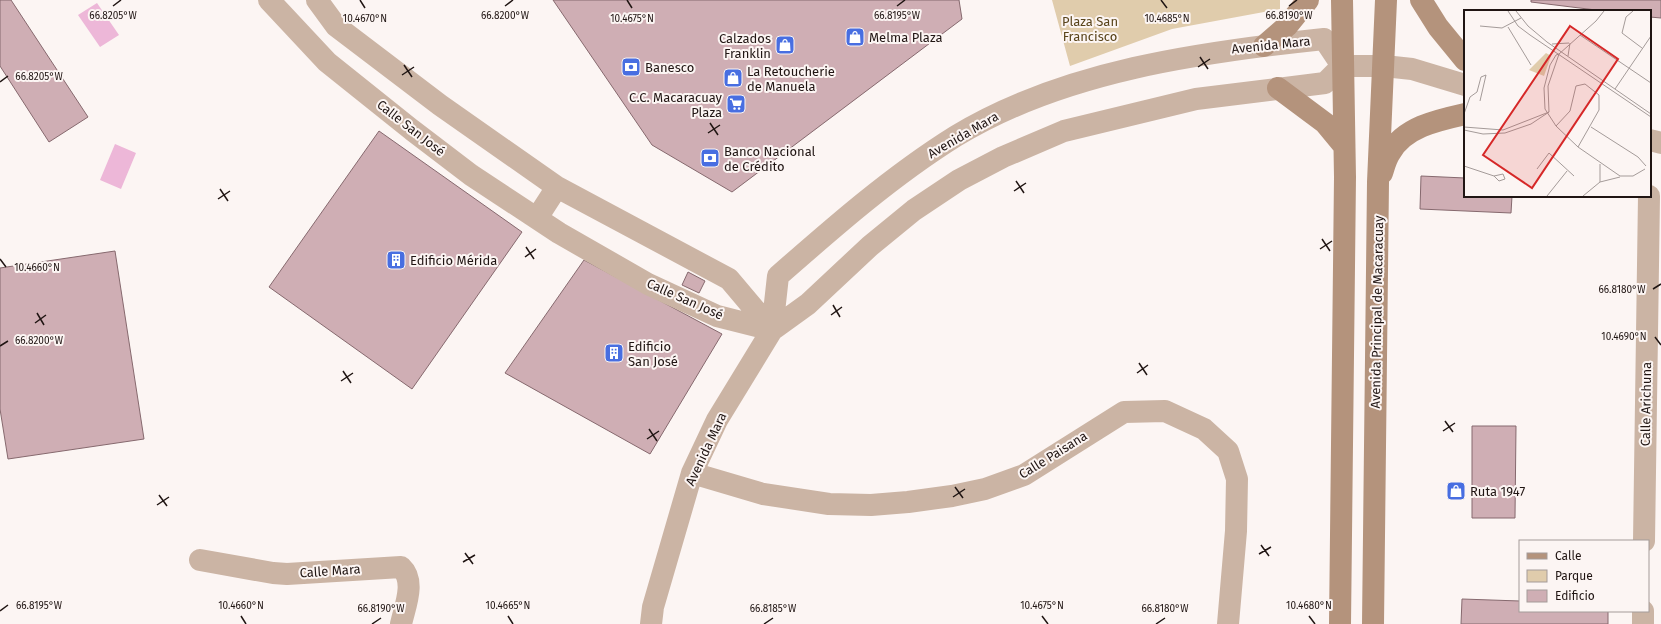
<svg xmlns="http://www.w3.org/2000/svg" width="1661" height="624" viewBox="0 0 1661 624" font-family="'Fira Sans',sans-serif">
<style>
.green{fill:#e0ccac}
.water{fill:#edb7d8}
.building{fill:#cfaeb4;stroke:#86696e}
.lines{fill:none;stroke-linecap:round;stroke-linejoin:round}
.street{stroke:#cbb4a4;stroke-width:22}
.secondary{stroke:#b4937c;stroke-width:22}
.ticks{fill:none;stroke:#201513;stroke-width:1.5}
.labels{text-anchor:middle;dominant-baseline:central;stroke-width:4;stroke-linejoin:round;paint-order:stroke}
.park-label{font-size:13px;fill:#59441b;stroke:#fcf5f3}
.poi-label{font-size:13px;fill:#201513;stroke:#fcf5f3;text-anchor:start}
.street-label{font-size:13px;fill:#201513;stroke:#fcf5f3}
.inset-road{fill:none;stroke:#a49b99;stroke-width:1}
.view{fill:#d62828;fill-opacity:0.15;stroke:#d62828;stroke-width:2}
.inset-edge{fill:none;stroke:#201513;stroke-width:2}
.ticks-label{font-size:10px;text-anchor:middle;fill:#201513;stroke:#fcf5f3;stroke-width:4;stroke-linejoin:round;paint-order:stroke}
</style>
<rect width="100%" height="100%" fill="#fcf5f3"/>
<path class="green" d="M1052 0H1280V9L1172 29 1070 66Z"/>
<path class="water" d="M97 3 119 35 100 47 78 15Z
M115 144 136 153 121 189 100 180Z"/>
<path class="building" d="M0 0H11L88 117 49 142 0 66Z
M553 0H959L962 19 732 192 652 145Z
M1531 0H1661V18L1650 17V11H1604L1531 2Z
M379 131 522 232 412 389 269 287Z
M1421 176 1465 178V196H1512L1511 213 1420 209Z
M115 251 144 439 8 459 0 409V268Z
M584 260 722 334 650 454 505 373Z
M688 272 705 281 699 293 682 285Z
M1472 426H1516L1515 518H1472Z
M1462 599 1520 601V611H1608V624H1461Z"/>
<g class="lines">
<path class="street" d="M269 0 327 62 412 130 471 175 559 233 648 284 717 316 772 330
M317 0 336 26 440 105 557 187 729 279 772 330
M1342 66H1384L1412 69 1465 85
M1650 140 1661 143
M537 218 557 187
M772 330 778 276C835 226 892 176 956 136 1063 71 1201 52 1324 39L1342 66
M692 473 763 494 829 504 871 505 908 502 952 496 985 489 1024 475 1124 412 1165 411 1204 429 1228 451 1237 479 1236 531 1228 624
M1644 541 1649 196
M200 560 273 573 287 574 401 567C416 581 405 606 401 624
M651 624 653 607 692 473 717 420 772 330 808 304 870 246 914 210 959 180 1003 157 1064 131 1196 99 1325 83 1342 66
M1643 624V611"/>
<path class="secondary" d="M1421 0 1438 27 1465 60
M1264 46 1287 26 1308 0
M1278 88 1325 123 1344 146
M1382 173C1384 167 1386 159 1390 153 1404 127 1438 120 1465 114
M1340 624 1345 177 1342 0
M1373 624 1378 182 1386 0"/>
</g>
<path class="ticks" d="M360 0 365 8M627 0 632 8M1161 0 1167 8M113 6 121 0M505 6 513 0M897 6 905 0M1289 6 1297 0M1200 57 1208 69M404 65 412 77M1198 67 1210 59M402 75 414 67M0 82 8 76M710 123 718 135M708 133 720 125M1016 181 1024 193M220 189 228 201M1014 191 1026 183M218 199 230 191M1322 239 1330 251M526 247 534 259M1320 249 1332 241M525 257 536 249M0 259 6 267M1653 289 1661 284M833 305 840 317M37 313 44 325M831 315 842 307M35 323 46 315M1655 337 1661 345M0 346 8 341M1139 363 1147 375M343 371 351 383M1137 373 1148 365M341 381 353 373M1445 421 1453 432M649 429 657 441M1443 431 1455 423M647 439 659 431M955 487 963 498M159 495 167 506M953 497 965 489M157 505 169 497M1261 545 1269 556M465 553 473 564M1259 554 1271 547M463 562 475 555M0 611 8 605M241 616 246 624M508 616 513 624M1042 616 1048 624M1309 616 1315 624M372 624 381 618M764 624 773 618M1156 624 1165 618"/>
<defs>
<symbol id="shop-square" viewBox="-11 -11 22 22"><rect x="-9" y="-9" width="18" height="18" rx="4" fill="#486ee1" stroke="#fcf5f3"/><path d="M-5-2.5h2.3a2.7 3.5 0 0 1 5.4 0H5L5.5 6h-11ZM-1.5-2.5h3a1.5 2.3 0 0 0-3 0Z" fill="#fff"/></symbol>
<symbol id="bank-square" viewBox="-11 -11 22 22"><rect x="-9" y="-9" width="18" height="18" rx="4" fill="#486ee1" stroke="#fcf5f3"/><path d="M-6-4H6V4H-6ZM0-2.3a2.3 2.3 0 1 0 0 4.6a2.3 2.3 0 1 0 0-4.6Z" fill="#fff"/></symbol>
<symbol id="supermarket-square" viewBox="-11 -11 22 22"><rect x="-9" y="-9" width="18" height="18" rx="4" fill="#486ee1" stroke="#fcf5f3"/><path d="M-6-5.5h2.5l.6 2H6L4.5 2H-2.5L-4.4-4H-6ZM-1.5 3.2a1.3 1.3 0 1 0 .1 0ZM3 3.2a1.3 1.3 0 1 0 .1 0Z" fill="#fff"/></symbol>
<symbol id="building-square" viewBox="-11 -11 22 22"><rect x="-9" y="-9" width="18" height="18" rx="4" fill="#486ee1" stroke="#fcf5f3"/><path d="M-4-6H4V6H1V3H-1V6H-4ZM-2.5-4.3h1.7v1.8h-1.7ZM.8-4.3h1.7v1.8H.8ZM-2.5-1h1.7V.8h-1.7ZM.8-1h1.7V.8H.8Z" fill="#fff"/></symbol>
</defs>
<g fill-rule="evenodd">
<use href="#shop-square" x="844" y="26" width="22" height="22"/>
<use href="#shop-square" x="774" y="34" width="22" height="22"/>
<use href="#bank-square" x="620" y="56" width="22" height="22"/>
<use href="#shop-square" x="722" y="67" width="22" height="22"/>
<use href="#supermarket-square" x="725" y="93" width="22" height="22"/>
<use href="#bank-square" x="699" y="147" width="22" height="22"/>
<use href="#building-square" x="385" y="249" width="22" height="22"/>
<use href="#building-square" x="603" y="342" width="22" height="22"/>
<use href="#shop-square" x="1445" y="480" width="22" height="22"/>
</g>
<g class="labels">
<g class="park-label">
<text x="1090" y="21">Plaza San<tspan x="1090" dy="15">Francisco</tspan></text>
</g>
<g class="poi-label">
<text x="869" y="37">Melma Plaza</text>
<text x="771" y="38" text-anchor="end">Calzados<tspan x="771" dy="15">Franklin</tspan></text>
<text x="645" y="67">Banesco</text>
<text x="747" y="71">La Retoucherie<tspan x="747" dy="15">de Manuela</tspan></text>
<text x="722" y="97" text-anchor="end">C.C. Macaracuay<tspan x="722" dy="15">Plaza</tspan></text>
<text x="724" y="151">Banco Nacional<tspan x="724" dy="15">de Crédito</tspan></text>
<text x="410" y="260">Edificio Mérida</text>
<text x="628" y="346">Edificio<tspan x="628" dy="15">San José</tspan></text>
<text x="1470" y="491">Ruta 1947</text>
</g>
<g class="street-label">
<text transform="translate(1271 45) rotate(-6)">Avenida Mara</text>
<text transform="translate(411 128) rotate(38)">Calle San José</text>
<text transform="translate(963 135) rotate(-30)">Avenida Mara</text>
<text transform="translate(685 299) rotate(24)">Calle San José</text>
<text transform="translate(1377 312) rotate(-89)">Avenida Principal de Macaracuay</text>
<text transform="translate(1646 404) rotate(-89)">Calle Arichuna</text>
<text transform="translate(706 449) rotate(-65)">Avenida Mara</text>
<text transform="translate(1053 455) rotate(-32)">Calle Paisana</text>
<text transform="translate(330 571) rotate(-4)">Calle Mara</text>
</g>
</g>
<g transform="translate(1464 10)">
<rect width="187" height="187" fill="#fcf5f3"/>
<path d="M82 43 87 46 80 66 65 60Z" fill="#e0ccac"/>
<path class="inset-road" d="M44 1 54 16 66 25 187 107M52 1 64 16 83 32 187 104M169 1 162 7 158 23 178 38M16 16 38 18 57 8M44 17 67 55M116 25 187 73M88 34 105 33M95 44 92 45 86 55 80 78 81 99 92 116 114 137 156 166H169L181 159M104 46 106 33M151 79 187 26M85 102 84 76 95 44 132 11 140 1M0 104 6 87 13 82 17 67 22 65 16 91M92 116 106 101 112 76 121 74 135 85V100L114 137M0 117 39 120 85 102M127 117 174 147 182 156M0 120 19 124 41 123 67 114 85 102M0 156 30 166 35 171 41 169 39 164 30 166M73 159 85 143 110 166M136 172 156 167M83 186 103 161M119 186 136 172V154"/>
<path class="view" d="M106 16 154 49 68 178 19 145Z"/>
<rect width="187" height="187" class="inset-edge"/>
</g>
<g class="ticks-label">
<text x="113" y="19">66.8205°W</text>
<text x="897" y="19">66.8195°W</text>
<text x="505" y="19">66.8200°W</text>
<text x="1289" y="19">66.8190°W</text>
<text x="632" y="22">10.4675°N</text>
<text x="365" y="22">10.4670°N</text>
<text x="1167" y="22">10.4685°N</text>
<text x="39" y="80">66.8205°W</text>
<text x="37" y="271">10.4660°N</text>
<text x="1622" y="293">66.8180°W</text>
<text x="1624" y="340">10.4690°N</text>
<text x="39" y="344">66.8200°W</text>
<text x="39" y="609">66.8195°W</text>
<text x="241" y="609">10.4660°N</text>
<text x="508" y="609">10.4665°N</text>
<text x="1042" y="609">10.4675°N</text>
<text x="1309" y="609">10.4680°N</text>
<text x="381" y="612">66.8190°W</text>
<text x="773" y="612">66.8185°W</text>
<text x="1165" y="612">66.8180°W</text>
</g>
<rect x="1519" y="540" width="130" height="72" fill="#fcf5f3" stroke="#a49b99"/>
<rect x="1527" y="553" width="20" height="6" fill="#b4937c" stroke="#a49b99"/>
<text x="1555" y="560" font-size="12" fill="#201513">Calle</text>
<rect x="1527" y="570" width="20" height="12" fill="#e0ccac" stroke="#a49b99"/>
<text x="1555" y="580" font-size="12" fill="#201513">Parque</text>
<rect x="1527" y="590" width="20" height="12" fill="#cfaeb4" stroke="#a49b99"/>
<text x="1555" y="600" font-size="12" fill="#201513">Edificio</text>
</svg>
